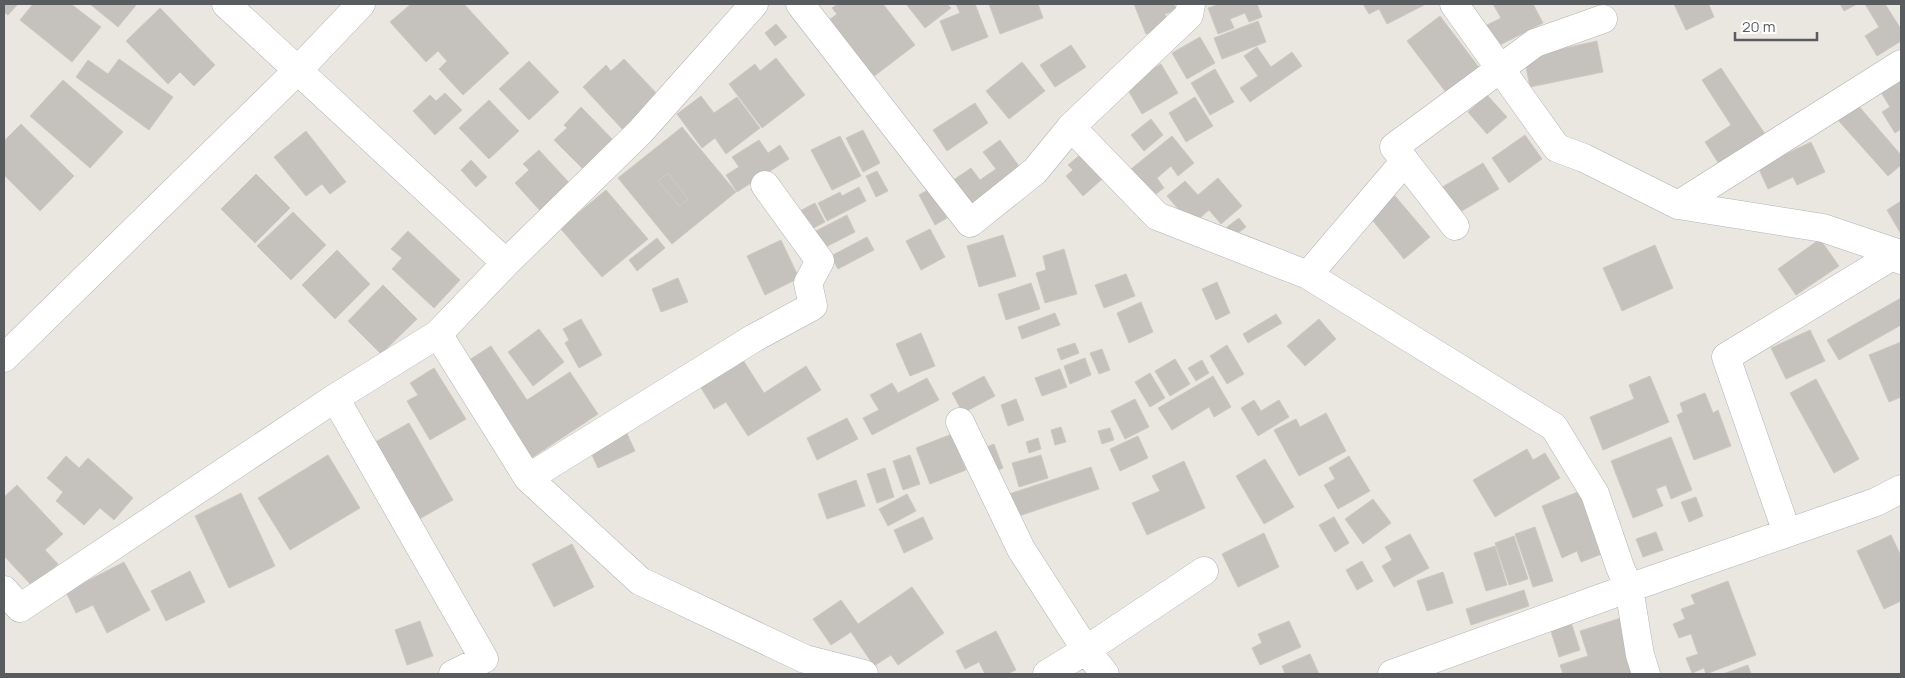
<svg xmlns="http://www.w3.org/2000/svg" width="1905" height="678" viewBox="0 0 1905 678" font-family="Manrope,sans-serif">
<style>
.building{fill:#c5c2bd;stroke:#cec8c0;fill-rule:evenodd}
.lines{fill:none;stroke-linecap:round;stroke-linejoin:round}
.minor-casing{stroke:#b1b3b7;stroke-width:29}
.minor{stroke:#fff;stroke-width:28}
</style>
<rect width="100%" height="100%" fill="#eae7e0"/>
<path class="building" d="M4 4H18L8 15 4 12Z
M33 4H71L101 27 72 62 20 20Z
M90 4H137L118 27Z
M411 4H464L509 53 463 95 439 69 447 61 438 51 426 62 390 22Z
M838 4H883L915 45 873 77 829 20 837 14 832 8Z
M906 4H947L951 8 925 28Z
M956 4H975L988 37 952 51 940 21 960 13Z
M989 4H1038L1043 18 1000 34Z
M1134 4H1174L1177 10 1165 14 1169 25 1146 34Z
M1220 4H1257L1262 17 1249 22 1245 13 1230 19 1234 28 1218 34 1208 8Z
M1363 4H1426L1387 24 1379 9 1369 14Z
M1493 4H1533L1543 23 1496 47 1485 26 1501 18Z
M1674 4H1712L1709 5 1714 17 1686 30Z
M1840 4H1857L1844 11Z
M1865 4H1885L1901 29V41L1877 56 1865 36 1879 27Z
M160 8 215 65 194 86 180 72 168 84 126 41Z
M1440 16 1481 70 1448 95 1407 41Z
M1258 21 1266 42 1222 59 1214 38Z
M776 24 787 37 775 46 765 33Z
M1200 37 1215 63 1187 79 1172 53Z
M1597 41 1603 72 1530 87 1524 57Z
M1071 45 1086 67 1055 87 1040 65Z
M1257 47 1271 67 1292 52 1302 66 1250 102 1240 88 1258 76 1244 56Z
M776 58 805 95 762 128 729 84 755 64 760 71Z
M119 59 173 97 149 130 76 77 88 60 108 74Z
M624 59 660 97 624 131 583 87 606 65 611 71Z
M529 61 559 92 529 120 499 89Z
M1022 62 1045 91 1009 119 986 91Z
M1161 64 1178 93 1142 114 1125 85Z
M1721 68 1765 134 1719 164 1705 142 1731 125 1702 80Z
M1215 69 1234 102 1210 115 1191 83Z
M1901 76V129L1895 133 1882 112 1890 107 1879 89Z
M63 80 123 132 90 168 30 116Z
M445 93 462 110 435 135 413 111 430 95 436 101Z
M1487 95 1507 117 1487 134 1468 112Z
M701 96 714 113 737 97 760 128 726 154 715 138 702 148 677 114Z
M1195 97 1213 126 1186 142 1169 113Z
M489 100 519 131 489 159 459 128Z
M975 103 988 123 947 151 933 130Z
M1856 103 1901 155V165L1888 176 1837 119Z
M581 107 617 144 587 173 554 140 567 128 564 125Z
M1151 119 1163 135 1144 151 1131 135Z
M21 124 74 176 40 211 4 175V141Z
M682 127 736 192 672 244 618 178ZM668 173 688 199 679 206 658 181Z
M863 130 880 163 863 172 846 138Z
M306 131 346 182 330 194 322 184 306 196 274 157Z
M1525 135 1542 159 1509 183 1492 158Z
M840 136 861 176 832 190 811 150Z
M1172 136 1194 163 1178 176 1171 166 1157 178 1164 188 1148 200 1126 173Z
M759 140 768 153 780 145 789 159 737 192 726 175 739 167 732 157Z
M1000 140 1024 173 973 209 952 181 971 168 980 180 996 169 983 152Z
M1811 142 1825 172 1797 185 1793 177 1768 189 1758 167Z
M1088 148 1109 173 1083 196 1066 176 1073 170 1068 165Z
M539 150 574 188 544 215 515 183 529 170 523 164Z
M471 160 487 177 476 187 461 170Z
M1483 163 1499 189 1455 215 1439 189Z
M877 171 888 191 876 197 866 176Z
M668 173 688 199 679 206 658 181Z
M256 174 290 208 255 243 221 209Z
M1218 178 1242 206 1221 224 1209 210 1192 225 1167 196 1185 181 1198 195Z
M859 187 866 201 827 221 818 203 840 192 842 196Z
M931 188 947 218 935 225 919 195Z
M606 190 648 239 602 277 560 228Z
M1395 196 1430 237 1404 259 1369 216Z
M1901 201V234L1887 210Z
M815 203 825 222 804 233 794 214Z
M293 212 326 245 291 280 257 246Z
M847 215 855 232 820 250 812 233Z
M1239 218 1246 227 1234 236 1227 227Z
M930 229 945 257 921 270 906 241Z
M408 231 460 280 434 308 392 269 402 258 391 249Z
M1003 235 1016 276 979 287 967 246Z
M867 237 874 250 838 269 831 256Z
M657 238 665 248 637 271 629 260Z
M1820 239 1839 266 1796 295 1778 269Z
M781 240 799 278 765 295 747 256Z
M1655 245 1673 288 1622 311 1603 268Z
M1064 249 1077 294 1045 303 1036 273 1046 270 1043 256Z
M337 250 370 284 335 319 302 285Z
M1126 274 1135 296 1104 308 1095 285Z
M678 278 688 302 661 312 652 289Z
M1217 282 1230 313 1216 320 1202 289Z
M1031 283 1040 309 1006 320 998 294Z
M383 285 417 319 381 354 348 321Z
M1901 298V325L1839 360 1827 340Z
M1141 302 1153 332 1129 343 1117 313Z
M1055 313 1060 325 1022 339 1018 327Z
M1276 314 1282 323 1248 343 1243 334Z
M581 319 602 355 579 368 565 343 569 340 563 329Z
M1319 319 1336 339 1305 366 1287 346Z
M539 329 564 362 533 386 508 352Z
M1810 330 1825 361 1786 379 1771 348Z
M921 333 935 366 910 376 896 344Z
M1901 342V397L1889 402 1869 355Z
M1075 343 1079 353 1061 360 1057 349Z
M1227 345 1244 374 1227 384 1210 356Z
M491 346 527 400 570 372 598 414 530 459 466 362Z
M1102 349 1110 370 1099 374 1090 353Z
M1085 358 1091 375 1070 384 1064 366Z
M1175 359 1190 384 1170 396 1155 371Z
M743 360 764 393 806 366 821 390 748 436 726 402 714 409 700 386Z
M1202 360 1209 373 1196 381 1188 368Z
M434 368 466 419 430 440 407 401 418 395 410 383Z
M1060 369 1067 387 1042 396 1035 378Z
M1150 373 1165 398 1150 407 1135 382Z
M984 376 995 396 963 413 952 393Z
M1213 376 1231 407 1214 417 1209 407 1172 430 1158 408Z
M1650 376 1669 422 1603 450 1590 417 1634 399 1629 385Z
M927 378 939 400 872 435 863 418 879 410 870 395 892 383 898 393Z
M1816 379 1859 459 1834 473 1790 393Z
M1705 393 1713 413 1718 410 1731 446 1694 460 1677 415 1683 412 1680 403Z
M1016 399 1024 420 1008 426 1001 405Z
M1135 399 1149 427 1125 439 1111 411Z
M1254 400 1261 411 1279 400 1289 417 1258 436 1241 408Z
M1326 413 1346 451 1299 476 1274 430 1296 419 1300 427Z
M847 418 858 439 817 460 807 438Z
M409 423 453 500 414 522 370 445Z
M623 425 635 451 598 468 586 442Z
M1061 427 1066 442 1055 445 1051 430Z
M1110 428 1114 440 1102 444 1098 431Z
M952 434 966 470 930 484 916 448Z
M1138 436 1148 458 1120 471 1110 449Z
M1671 437 1692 490 1671 499 1666 485 1656 489 1663 506 1633 518 1611 461Z
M1038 438 1041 449 1029 453 1026 442Z
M994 444 1003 468 988 474 979 450Z
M1527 449 1533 460 1545 453 1560 478 1495 517 1473 480Z
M328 455 360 508 290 550 258 498Z
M910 455 920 484 903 490 893 461Z
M1041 455 1048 478 1019 487 1012 463Z
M66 456 79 468 88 458 133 498 114 520 100 508 84 525 56 501 63 492 47 478Z
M1349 456 1370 491 1338 509 1324 485 1335 479 1329 468Z
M1265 459 1294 507 1264 524 1236 476Z
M1184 461 1205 508 1147 535 1132 503 1160 491 1152 476Z
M1091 467 1099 489 1010 519 1003 496Z
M885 468 894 497 877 503 867 474Z
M856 480 865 506 827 519 818 494Z
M17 485 63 534 45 550 58 564 33 587 4 556V497Z
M1583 490 1607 552 1581 562 1577 551 1562 558 1542 506Z
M241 493 275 566 229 588 195 516Z
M907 494 916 511 888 526 879 509Z
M1696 497 1703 516 1689 522 1681 502Z
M1373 499 1391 523 1363 544 1345 519Z
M923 517 933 539 904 553 894 530Z
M1334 517 1349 543 1335 552 1319 525Z
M1535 527 1553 581 1533 587 1515 534Z
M1656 532 1663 550 1643 557 1636 539Z
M1264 533 1279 567 1238 587 1222 554Z
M1410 534 1429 568 1394 587 1382 566 1392 560 1385 547Z
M1891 535 1901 556V601L1884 609 1857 551Z
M1514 536 1528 579 1509 585 1495 543Z
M572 544 594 587 554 607 532 564Z
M1495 546 1507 585 1486 591 1474 553Z
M1362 561 1373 581 1357 590 1346 570Z
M124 562 150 610 107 633 93 605 76 613 66 592Z
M190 571 205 602 166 621 151 591Z
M1443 572 1453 603 1427 611 1417 581Z
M1728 581 1756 655 1706 674 1704 668 1692 673 1686 658 1698 654 1691 634 1679 638 1673 624 1685 619 1681 609 1695 604 1691 595Z
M912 587 944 633 898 665 891 655 874 666 851 632 831 645 813 619 841 600 858 624Z
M1524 590 1529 606 1471 625 1466 609Z
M1621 618 1639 674H1563L1560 665 1588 656 1580 631Z
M1570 619 1580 650 1559 657 1549 625Z
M420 621 433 656 407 665 395 630Z
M1289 621 1301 647 1260 665 1252 648 1262 643 1258 634Z
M996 631 1016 670 1007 674H985L979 662 965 669 956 651Z
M1310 654 1319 674H1285L1282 666Z
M1748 665 1751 674H1723Z"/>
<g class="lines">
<defs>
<path id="minor" d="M226 4 506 263 438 334 335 398 484 659 453 674
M800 4 970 223 1035 171 1071 127 1157 216 1308 275 1554 427 1595 494 1620 567 1629 588 1640 655 1646 674
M1454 4 1557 148 1584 158 1678 205 1823 228 1897 253 1901 260
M1071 127 1189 15 1191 4
M1678 205 1901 64
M1455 226 1394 147 1535 43 1603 19
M506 263 640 132 754 4
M1308 275 1405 161
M438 334 528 478 640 581 805 659 864 674
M4 358 299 69 361 4
M960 422 1021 549 1086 650 1105 674
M528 478 754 338 813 306 808 283 820 261 765 185
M1787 533 1726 357 1897 253
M4 590 20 608 335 398
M1047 674 1086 650 1204 571
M1392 674 1629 588 1876 502 1901 489"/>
</defs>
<use href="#minor" class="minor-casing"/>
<use href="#minor" class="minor"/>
</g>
<rect width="1905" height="678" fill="none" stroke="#595c5f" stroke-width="10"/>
<path d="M1735 32v8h82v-8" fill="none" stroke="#595c5f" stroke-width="2.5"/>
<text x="1742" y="32" font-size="15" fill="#595c5f" stroke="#ffffff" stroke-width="4" paint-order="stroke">20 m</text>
</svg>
